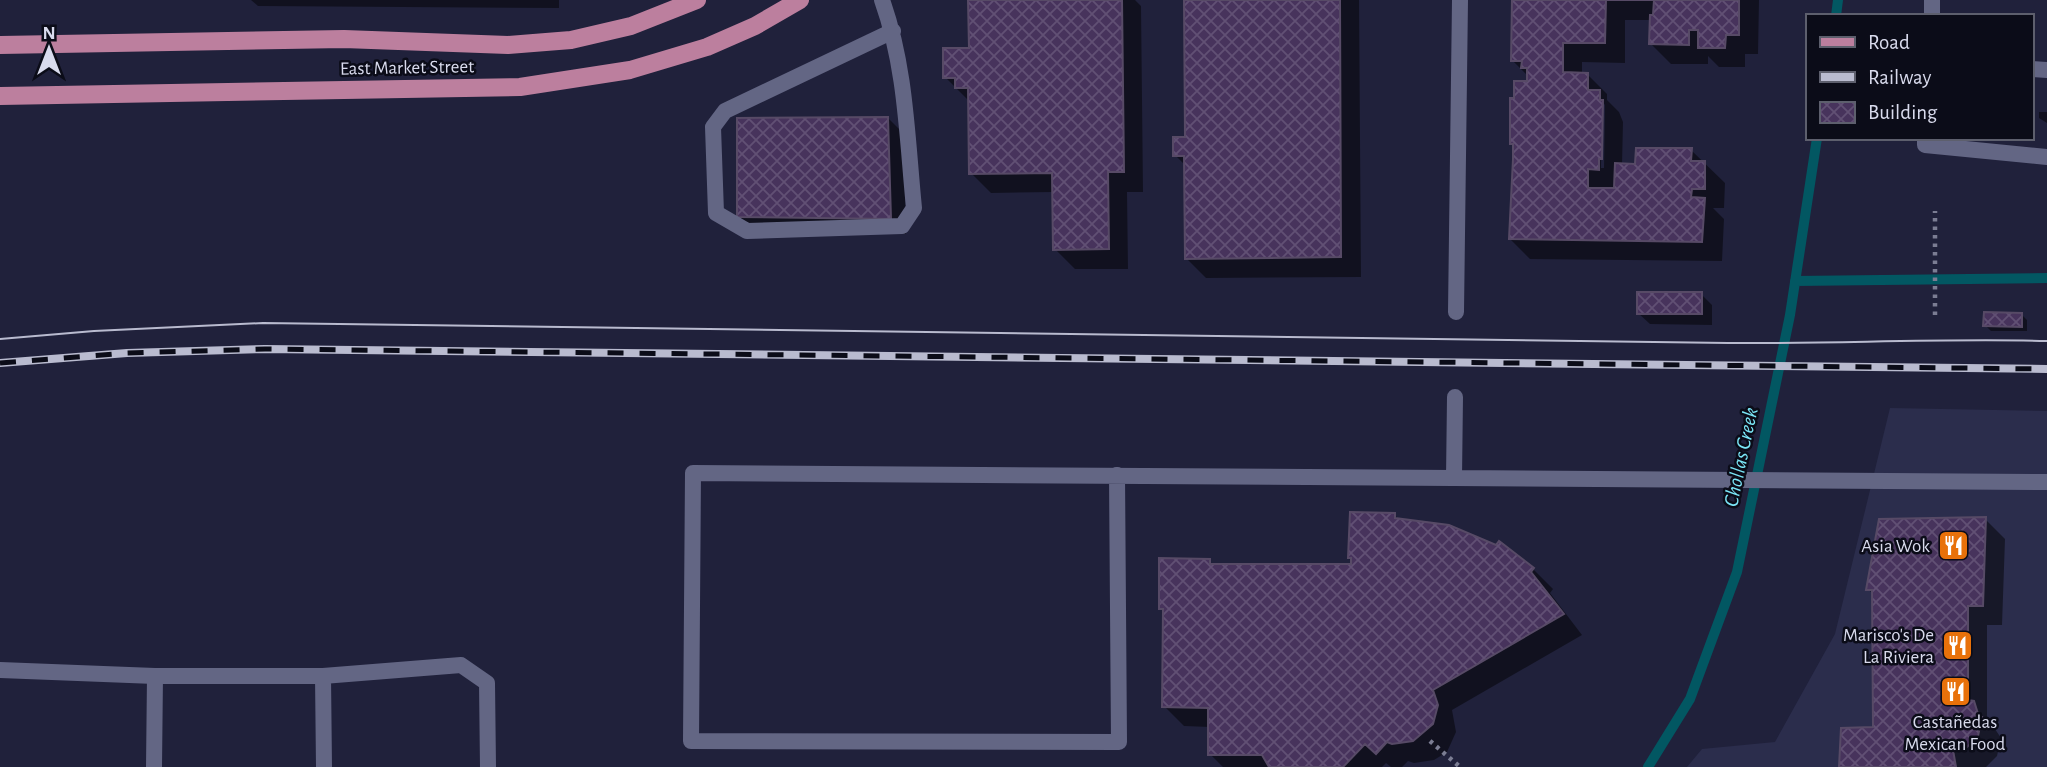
<svg xmlns="http://www.w3.org/2000/svg" width="2047" height="767" viewBox="0 0 2047 767" font-family="'Alegreya Sans',sans-serif">
<style>
.built{fill:#2b2d4c}
.shadow{fill:#0007;fill-rule:evenodd}
.lines{fill:none;stroke-linecap:round;stroke-linejoin:round}
.stream{stroke:#025762;stroke-width:10}
.building{fill:url(#building-cross-hatch);stroke:#574a66;stroke-width:2}
.path{stroke:#7b7d93;stroke-width:4.5;stroke-dasharray:3.5 5;stroke-linecap:butt}
.lane{stroke:#636684;stroke-width:16}
.primary{stroke:#bc7f9e;stroke-width:18}
.tram{stroke:#b9bbcf;stroke-width:2}
.rail-casing{stroke:#b9bbcf;stroke-width:8}
.rail{stroke:#0b0c18;stroke-width:5;stroke-dasharray:16;stroke-linecap:butt}
.labels{text-anchor:middle;dominant-baseline:central;stroke-width:5;stroke-linejoin:round;paint-order:stroke}
.street-label{font-size:19px;fill:#d9dbed;stroke:#0b0c18}
.poi-label{font-size:19px;fill:#d9dbed;stroke:#0b0c18;text-anchor:end}
.water-label{font-size:21px;font-style:italic;fill:#7be6f7;stroke:#0b0c18}
</style>
<defs>
<pattern id="building-cross-hatch" width="8" height="8" patternUnits="userSpaceOnUse" patternTransform="scale(1.75)"><rect width="8" height="8" fill="#47335c"/><path d="M0 0l8 8M0 8l8-8" fill="none" stroke="#615074"/></pattern>
</defs>
<rect width="100%" height="100%" fill="#20213b"/>
<path class="built" d="M1890 408 2047 411V767H1687L1702 749 1775 742 1835 634Z"/>
<path class="shadow" d="M251 0H559V8L258 6Z
M970 0H1135L1141 6 1143 192H1127L1128 269H1075L1055 249 1054 192 991 193 971 173 970 102 945 77 971 50Z
M1186 0H1359L1361 277 1206 278 1186 258V166L1175 155 1186 139Z
M1514 0H1759L1758 54H1745V67H1719L1708 56V64H1671L1651 44V20H1625V63L1582 62V74H1587L1607 94V100L1619 112 1623 122 1622 165 1637 166 1691 150 1725 183 1724 208H1713L1724 219 1722 261 1530 259 1510 239 1515 147 1511 143 1516 100 1529 83V77L1513 61ZM1602 101 1605 105 1604 168H1601Z
M2039 112H2047V123L2039 118Z
M888 118 904 134 906 234 755 233 739 217Z
M1701 294 1712 305V325L1650 324 1638 313Z
M2021 314 2027 320V331H1991L1985 325Z
M1395 515 1400 521 1496 547 1499 544 1533 569 1553 589 1550 593 1582 635 1452 710 1456 732 1447 752 1434 760 1414 763 1408 761 1402 767H1391L1386 763 1382 767H1223L1210 754V727L1184 726 1164 706 1165 612 1161 608 1209 561 1214 566H1353L1349 558Z
M1985 519 2005 539 2002 625H1987V717L2001 738 1997 756 1986 767H1841L1875 729 1874 595 1868 589Z"/>
<g class="lines">
<path class="stream" d="M1836 16 1838 0
M1795 281 2047 278
M1648 767 1690 699 1737 572 1790 315 1817 138"/>
</g>
<path class="building" d="M968 0H1122L1124 172H1108L1109 249 1053 250 1052 173 969 174 968 88H955V78H943V48H969Z
M1184 0H1340L1341 257 1185 259 1184 156H1173V137H1185Z
M1512 0H1739V35H1726L1725 48H1698V30H1689V45L1649 44 1650 15H1653L1654 0H1606L1605 43H1563V72L1588 73V90H1600V100H1603L1602 159H1599V170L1588 169V188H1614L1615 163 1635 164 1636 148H1692L1691 161H1705V189H1692L1691 197 1705 198 1702 242 1509 239 1513 159V144H1510V98H1514V81H1527V68H1521L1522 61H1511Z
M888 117 891 219 737 217V118Z
M1637 292H1702V314H1637Z
M1984 312 2022 313V327L1983 326Z
M1350 512 1395 513V518L1449 525 1496 545 1499 541 1534 568 1531 572 1564 614 1433 690 1438 705 1433 724 1413 741 1392 744 1387 742 1376 754 1365 744 1343 767H1269L1262 755H1208V708L1162 707 1163 609H1159V558L1210 559V564H1351V558H1348Z
M1986 517 1983 606H1968V700L1974 701 1979 717H1982L1978 736 1966 748 1953 750 1956 767H1839L1841 728 1873 727 1872 590H1866L1879 519Z"/>
<g class="lines">
<path class="path" d="M1935 315V211
M1430 741 1460 767"/>
<path class="lane" d="M882 0C906 67 907 138 914 208L902 226 747 231 716 213 713 127 725 111 893 31
M1932 16V0
M2031 69 2047 70
M1925 138V145L2047 157
M1456 312 1460 0
M1117 475 1119 742 691 741 693 473 2047 482
M1454 478 1455 397
M0 670 155 676H323L461 665 487 683 488 767
M323 676 324 767
M154 767 155 676"/>
<path class="primary" d="M0 45 344 39 508 45 571 40 631 26 697 0
M0 96 520 87 630 70 707 47 755 26 800 0"/>
<path class="tram" d="M0 339 94 331 263 323 1728 343C1834 344 1940 338 2047 341"/>
<defs>
<path id="rail" d="M0 363 127 353 265 349 2047 369"/>
</defs>
<use href="#rail" class="rail-casing"/>
<use href="#rail" class="rail"/>
</g>
<defs>
<symbol id="restaurant-square" viewBox="-11 -11 22 22"><rect x="-9" y="-9" width="18" height="18" rx="4" fill="#e8710a" stroke="#0b0c18"/><path d="M-5-6h1v4h1v-4h1v4h1v-4h1v5L-1.5 .5V6h-2V.5L-5-1ZM5-6V6H3V1.5H1.5Q1.5-4 5-6Z" fill="#fff"/></symbol>
</defs>
<g fill-rule="evenodd">
<use href="#restaurant-square" x="1936" y="528" width="35" height="35"/>
<use href="#restaurant-square" x="1940" y="628" width="35" height="35"/>
<use href="#restaurant-square" x="1938" y="674" width="35" height="35"/>
</g>
<g class="labels">
<g class="street-label">
<text transform="translate(407 68) rotate(-1)">East Market Street</text>
</g>
<g class="poi-label">
<text x="1930" y="546">Asia Wok</text>
<text x="1934" y="635">Marisco's De<tspan x="1934" dy="22">La Riviera</tspan></text>
<text x="1955" y="722" text-anchor="middle">Castañedas<tspan x="1955" dy="22">Mexican Food</tspan></text>
</g>
<g class="water-label">
<text transform="translate(1741 457) rotate(-78)">Chollas Creek</text>
</g>
</g>
<rect x="1806" y="14" width="228" height="126" fill="#0b0c18" stroke="#5d5f6d" stroke-width="2"/>
<rect x="1820" y="37" width="35" height="10" fill="#bc7f9e" stroke="#5d5f6d" stroke-width="2"/>
<text x="1868" y="49" font-size="21" fill="#d9dbed">Road</text>
<rect x="1820" y="72" width="35" height="10" fill="#b9bbcf" stroke="#5d5f6d" stroke-width="2"/>
<text x="1868" y="84" font-size="21" fill="#d9dbed">Railway</text>
<rect x="1820" y="102" width="35" height="21" fill="url(#building-cross-hatch)" stroke="#5d5f6d" stroke-width="2"/>
<text x="1868" y="119" font-size="21" fill="#d9dbed">Building</text>
<g transform="translate(49 49)" stroke="#0b0c18" stroke-width="5" paint-order="stroke">
<path d="M0-5L12 26L0 18L-12 26Z" fill="#d9dbed"/>
<text y="-10" font-size="19" font-weight="bold" text-anchor="middle" fill="#d9dbed">N</text>
</g>
</svg>
